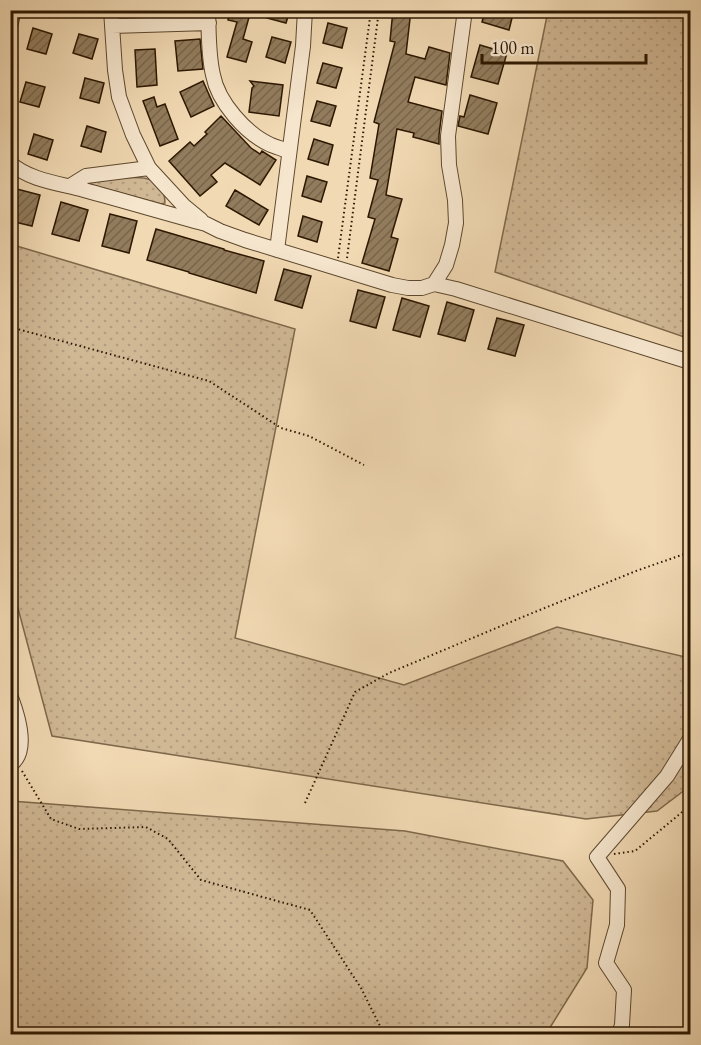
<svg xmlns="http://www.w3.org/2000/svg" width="701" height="1045" viewBox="0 0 701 1045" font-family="'EB Garamond',serif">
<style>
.grass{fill:url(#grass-dots);stroke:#7e684a;stroke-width:1.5}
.building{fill:url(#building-hatch);stroke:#2c1700;stroke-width:1.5}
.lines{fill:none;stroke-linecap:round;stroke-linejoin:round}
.minor-casing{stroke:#5d482d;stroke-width:16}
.path{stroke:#2c1700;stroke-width:2;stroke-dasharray:1.5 3;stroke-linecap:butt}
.minor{stroke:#f6e6ce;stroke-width:14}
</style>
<defs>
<pattern id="grass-dots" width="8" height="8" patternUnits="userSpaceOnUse" patternTransform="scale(1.5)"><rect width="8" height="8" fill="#d0b895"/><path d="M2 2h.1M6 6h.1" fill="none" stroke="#b39d7f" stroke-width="1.8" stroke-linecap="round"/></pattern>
<pattern id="building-hatch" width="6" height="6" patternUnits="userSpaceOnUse" patternTransform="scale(1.5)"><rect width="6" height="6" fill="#927c5d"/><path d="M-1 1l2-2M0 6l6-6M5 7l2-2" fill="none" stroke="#77654a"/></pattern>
</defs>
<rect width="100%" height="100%" fill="#f1d9b3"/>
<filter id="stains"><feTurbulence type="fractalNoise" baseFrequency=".00333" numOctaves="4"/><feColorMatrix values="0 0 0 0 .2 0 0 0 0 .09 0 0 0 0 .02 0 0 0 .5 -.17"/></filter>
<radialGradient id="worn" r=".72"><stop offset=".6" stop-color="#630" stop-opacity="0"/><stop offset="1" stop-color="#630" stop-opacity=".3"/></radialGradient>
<path class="grass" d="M548 11H690V339L495 272Z
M117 178C133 178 150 174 161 188 164 193 165 197 165 203L161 204 92 185 91 183 92 181Z
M10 244 295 329 235 638 404 685 557 627 690 658V786L657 811 586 819 52 736 11 582Z
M11 801 405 831 563 861 593 900 587 968 546 1034H11Z"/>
<path class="building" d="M230 10H251L243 39 252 42 246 62 227 57 237 22 228 20Z
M269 10H290L286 23 267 18Z
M393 10H411L406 54 425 59 429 47 450 53 446 85 415 77 408 102 442 111 439 135V144L413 137 414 133 397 129 386 195 402 199 391 237 398 239 389 271 362 263 375 219 368 217 378 180 370 178 379 124 374 122 395 42 390 41Z
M485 10H514L509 30 482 22Z
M328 23 347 28 342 48 323 43Z
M33 28 52 34 46 54 27 49Z
M79 34 98 39 92 59 73 53Z
M272 37 291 42 285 63 266 57Z
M200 39 203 69 178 71 175 41Z
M480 45 507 53 498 84 471 77Z
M155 49 157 85 137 87 135 50Z
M323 63 342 68 336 88 317 83Z
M85 78 104 83 99 103 80 98Z
M203 81 214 106 191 117 180 92Z
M250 81 283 85 279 116 249 112 252 88 254 86Z
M26 82 45 87 39 107 20 102Z
M470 95 497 103 488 134 458 126 460 116 464 117Z
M154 97 157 107 165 104 178 139 160 146 143 101Z
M317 101 336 106 330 126 311 121Z
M221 116 251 148 260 154 262 151 276 160 260 185 225 163 211 175 217 182 200 196 169 161 190 142 194 146 207 134 205 132Z
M87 126 106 132 101 152 81 146Z
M34 134 53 140 47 160 28 154Z
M314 139 333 145 328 165 308 159Z
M307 176 327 182 321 202 302 196Z
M13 188 40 195 32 226 10 221V198Z
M235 190 268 210 259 225 226 206Z
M61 202 88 210 79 241 52 234Z
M110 214 137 221 129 253 102 246Z
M303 216 322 222 317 242 298 236Z
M156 229 224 249V250L264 261 256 293 189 273V272L147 260Z
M284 269 311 276 302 308 275 300Z
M358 290 385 297 376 328 350 321Z
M402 298 429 306 420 337 393 330Z
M447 302 474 310 465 341 438 334Z
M497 318 524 325 515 356 488 349Z"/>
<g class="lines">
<defs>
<path id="minor" d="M111 10 115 70 119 97 133 135 149 168 184 206 201 220
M208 10C209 32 208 54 213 75 218 102 246 134 271 145 276 147 283 149 288 151
M112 26 209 23
M10 27 14 10
M10 163C31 181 59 183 84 190 125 201 165 213 206 224L220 231 245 240 392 285 408 288H422L434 284 456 289 690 362
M70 186 86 176 149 168
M277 250 303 46 305 10
M434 284 446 265 452 245 456 223 455 200 449 165 448 136 465 10
M10 695C17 713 30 752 10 765
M619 1034 622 1025 624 990 606 963 617 925 618 889 597 857 667 776 690 739"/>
</defs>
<use href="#minor" class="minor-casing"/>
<path class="path" d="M338 258 371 10
M347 258 379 10
M10 327 209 381 281 428 309 436 364 465
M22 771 51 819 79 829 146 827 168 839 201 880 310 910 361 988 384 1034
M305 803 355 692 389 673 525 616 636 571 690 552
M614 854 635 851 681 813 690 804"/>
<use href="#minor" class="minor"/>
</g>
<rect width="701" height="1045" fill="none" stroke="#f1d9b3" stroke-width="36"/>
<rect x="12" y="12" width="677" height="1021" fill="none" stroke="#2c1700" stroke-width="3"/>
<rect x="18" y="18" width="665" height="1009" fill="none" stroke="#2c1700" stroke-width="1.5"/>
<path d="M482 54v9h164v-9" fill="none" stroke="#2c1700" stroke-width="3"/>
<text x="491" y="54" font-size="18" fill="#2c1700" stroke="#f6e6ce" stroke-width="4.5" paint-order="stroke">100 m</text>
<rect width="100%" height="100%" filter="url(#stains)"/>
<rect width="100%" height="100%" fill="url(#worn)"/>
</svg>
